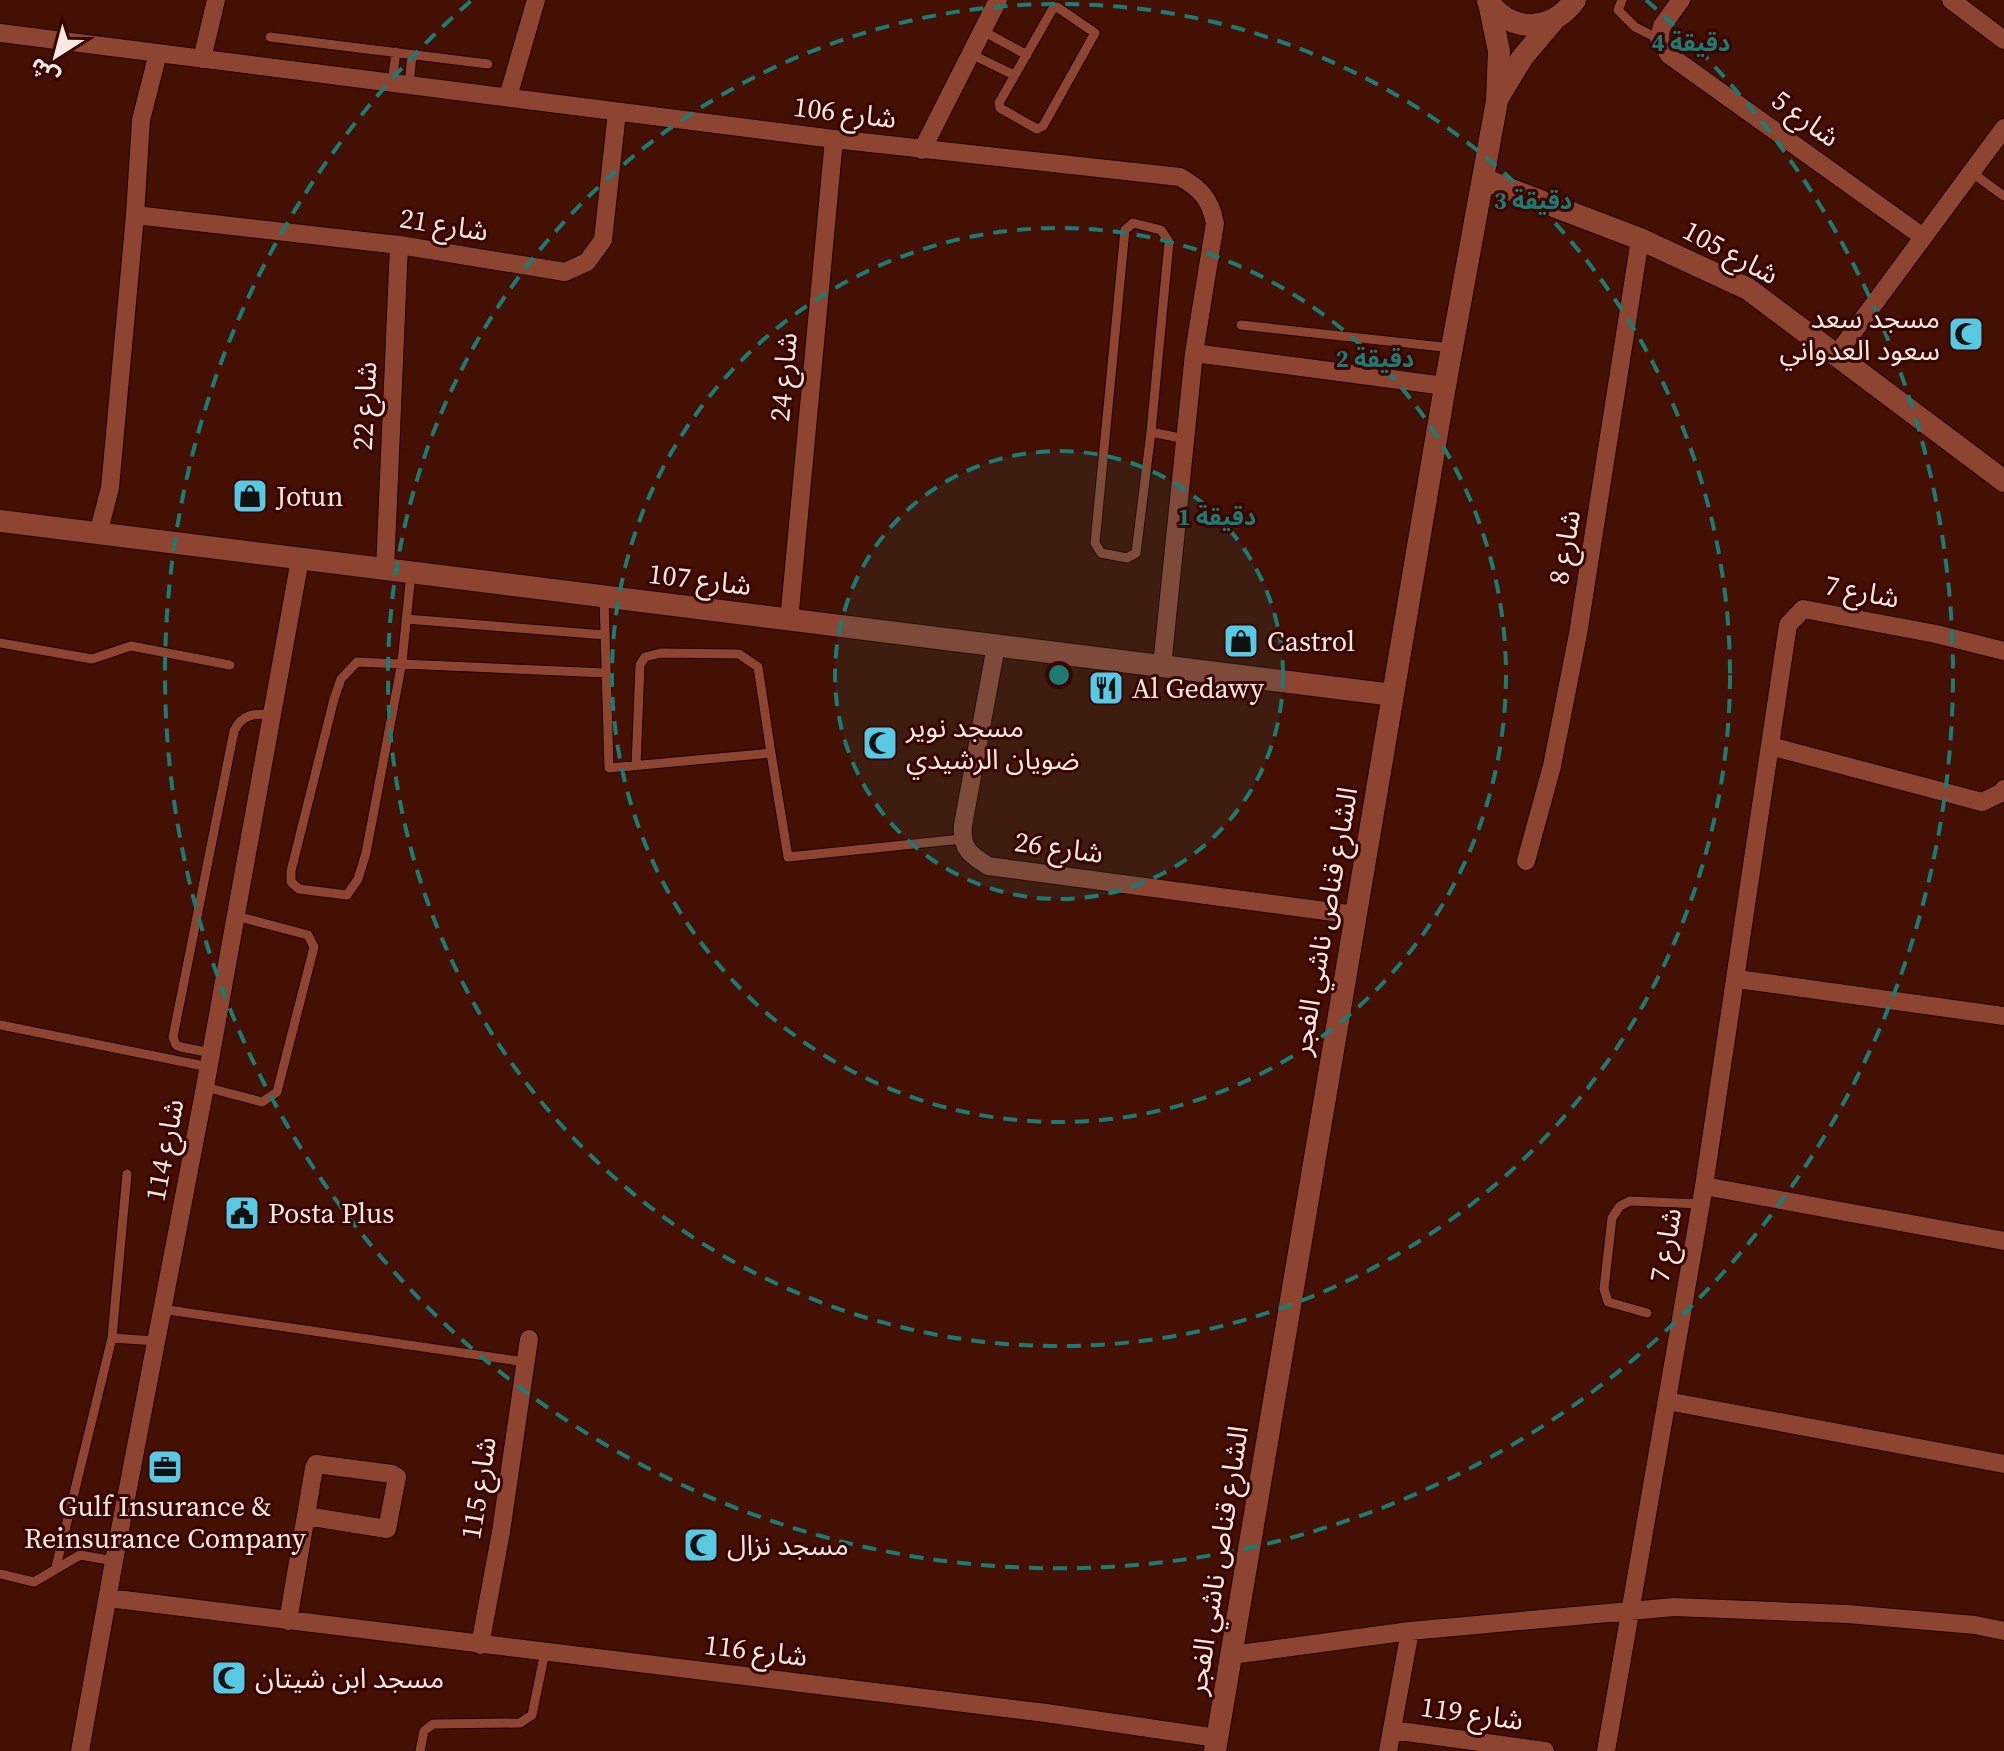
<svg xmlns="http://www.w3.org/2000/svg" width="2004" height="1751" viewBox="0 0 2004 1751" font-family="'Source Serif 4','Noto Sans Arabic',serif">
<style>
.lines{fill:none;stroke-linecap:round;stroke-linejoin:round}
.service-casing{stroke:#220100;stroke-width:11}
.minor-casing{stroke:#220100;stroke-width:20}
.tertiary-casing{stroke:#220100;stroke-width:24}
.service{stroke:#8d4431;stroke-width:9}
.minor{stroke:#8d4431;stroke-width:18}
.tertiary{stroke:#8d4431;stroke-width:22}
.ring{fill:none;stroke:#1b7c74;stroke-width:4;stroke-dasharray:14 10}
.labels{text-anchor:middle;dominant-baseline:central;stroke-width:6;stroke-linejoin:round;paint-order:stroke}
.street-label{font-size:28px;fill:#fae8e3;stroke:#380500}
.poi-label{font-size:28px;fill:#fae8e3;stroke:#380500;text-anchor:start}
.centre{fill:#1b7c74;stroke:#380500;stroke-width:4}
.ring-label{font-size:24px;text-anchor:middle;font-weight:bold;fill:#1b7c74;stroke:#380500;stroke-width:6;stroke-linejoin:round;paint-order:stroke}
</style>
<rect width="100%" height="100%" fill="#441003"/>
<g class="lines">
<defs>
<path id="service" d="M1622 0 1618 10 1635 27 1659 39
M1057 7 1095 33 1043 126 1037 129 1000 108 999 103 1052 10Z
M983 31 1027 55
M270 37 488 64
M971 54 1014 75
M392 83 396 52
M409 85 412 55
M1971 172 2004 196
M1133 223 1161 230 1169 242 1151 432 1136 553 1127 558 1101 553 1095 543 1125 230Z
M1241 325 1452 348
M1151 432 1185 439
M411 573 402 662 366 853 358 879 347 895 299 889 291 882V871L334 699 341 679 357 662 606 673
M604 598 609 768 771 753 788 857 962 839
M406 619 605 635
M0 643 92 659 131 646 230 665
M636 766 640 665 645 657 661 653 739 654 758 667 771 753
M0 1025 209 1067
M211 1053 181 1047 176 1045 173 1037 234 731C242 714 255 713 272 715
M205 1087 262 1102 277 1092 314 947 308 935 236 916
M161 1309 525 1362
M1647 1313 1608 1302 1604 1289 1612 1218 1620 1206 1630 1201 1701 1204
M112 1338 156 1341
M56 1567 112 1338 127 1174
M0 1574 34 1582 80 1555 114 1561
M420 1751 424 1731 433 1724 520 1723 532 1715 545 1652"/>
<path id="minor" d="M1681 0 1662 26 1659 39 1669 55 1923 237
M1951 0 2004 40
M0 33 834 139 1180 177C1201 189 1210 199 1215 223L1194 353 1162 666
M202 59 216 0
M508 97 536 0
M922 150 998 0
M135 215 399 245 565 272 587 262 603 240 617 112
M1194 353 1445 386
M1837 354 2004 128
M98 534 110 488 135 215 141 120 158 53
M385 570 399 245
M789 621 834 139
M996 646 963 825C961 848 969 854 988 866L1356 915
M1770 746 1982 802 2001 793 2004 789
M1526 861 1552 766 1578 634 1640 239
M1737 979 2004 1016
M1704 1186 2004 1241
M1667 1401 2004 1464
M108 1598 1046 1713 1217 1738
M288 1621 314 1468 316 1464 392 1474 397 1477 387 1529 306 1516
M480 1645 501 1532 529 1339
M1232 1655 1410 1631 1674 1607 1847 1614 1975 1625 2004 1631
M1392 1730 1545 1751
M80 1751 114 1561 205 1087 300 559
M1388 1751 1410 1631
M1606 1751 1704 1186 1788 625 1803 609 1936 634 2004 651"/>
<path id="tertiary" d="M1488 1C1511 34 1552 32 1575 0
M1499 96 1522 58 1554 20
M1483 179 1640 239 1748 289 2004 481
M0 521 1393 695
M1215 1751 1445 386 1497 101 1499 51 1489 3"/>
</defs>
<use href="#service" class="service-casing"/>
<use href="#minor" class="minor-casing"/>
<use href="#tertiary" class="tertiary-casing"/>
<use href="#service" class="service"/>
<use href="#minor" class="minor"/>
<use href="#tertiary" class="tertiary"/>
</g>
<circle cx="1059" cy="675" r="224" fill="#1b7c74" fill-opacity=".12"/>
<g class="ring">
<circle cx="1059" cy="675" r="224"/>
<circle cx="1059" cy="675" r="447"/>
<circle cx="1059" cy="675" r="671"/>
<path d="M1646 0A894 894 0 1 1 472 0"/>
</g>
<defs>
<symbol id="mosque-square" viewBox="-11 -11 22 22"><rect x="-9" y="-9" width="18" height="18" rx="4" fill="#58c9e3" stroke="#380500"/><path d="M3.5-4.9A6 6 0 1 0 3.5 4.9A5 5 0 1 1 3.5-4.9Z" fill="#111"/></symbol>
<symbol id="shop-square" viewBox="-11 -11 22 22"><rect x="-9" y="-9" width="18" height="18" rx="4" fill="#58c9e3" stroke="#380500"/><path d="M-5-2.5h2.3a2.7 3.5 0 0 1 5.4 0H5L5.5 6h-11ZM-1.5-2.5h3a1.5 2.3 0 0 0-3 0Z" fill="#111"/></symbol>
<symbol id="restaurant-square" viewBox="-11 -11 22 22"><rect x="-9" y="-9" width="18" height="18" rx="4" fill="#58c9e3" stroke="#380500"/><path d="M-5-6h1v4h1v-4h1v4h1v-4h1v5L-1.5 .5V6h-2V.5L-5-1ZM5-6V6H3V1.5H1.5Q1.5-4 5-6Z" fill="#111"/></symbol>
<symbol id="civic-square" viewBox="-11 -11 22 22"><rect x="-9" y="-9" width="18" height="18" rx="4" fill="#58c9e3" stroke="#380500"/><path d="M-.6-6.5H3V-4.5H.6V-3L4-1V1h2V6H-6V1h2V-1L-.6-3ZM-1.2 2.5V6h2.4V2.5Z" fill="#111"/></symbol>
<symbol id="office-square" viewBox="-11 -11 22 22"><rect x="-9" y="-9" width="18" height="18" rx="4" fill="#58c9e3" stroke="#380500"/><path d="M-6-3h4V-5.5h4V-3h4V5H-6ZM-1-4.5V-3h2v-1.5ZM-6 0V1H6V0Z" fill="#111"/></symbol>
</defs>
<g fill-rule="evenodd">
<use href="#mosque-square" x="1946" y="314" width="40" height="40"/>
<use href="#shop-square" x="230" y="476" width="40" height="40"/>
<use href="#shop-square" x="1221" y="621" width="40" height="40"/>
<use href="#restaurant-square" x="1086" y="668" width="40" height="40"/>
<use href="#mosque-square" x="860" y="723" width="40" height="40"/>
<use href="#civic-square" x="222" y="1193" width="40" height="40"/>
<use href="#office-square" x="145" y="1447" width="40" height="40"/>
<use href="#mosque-square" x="681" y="1525" width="40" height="40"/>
<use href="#mosque-square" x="209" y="1658" width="40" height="40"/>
</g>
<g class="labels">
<g class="street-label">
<text transform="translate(845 112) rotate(7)">شارع 106</text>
<text transform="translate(1806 118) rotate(36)">شارع 5</text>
<text transform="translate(444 224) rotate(9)">شارع 21</text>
<text transform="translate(1731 252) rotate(28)">شارع 105</text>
<text transform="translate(783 377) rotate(-85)">شارع 24</text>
<text transform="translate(364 406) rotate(-87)">شارع 22</text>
<text transform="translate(1564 547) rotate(-80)">شارع 8</text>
<text transform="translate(700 579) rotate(7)">شارع 107</text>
<text transform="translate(1862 591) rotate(11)">شارع 7</text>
<text transform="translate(1059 847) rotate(8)">شارع 26</text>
<text transform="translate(1324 921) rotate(-80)">الشارع قناص ناشي الفجر</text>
<text transform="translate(164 1150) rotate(-79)">شارع 114</text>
<text transform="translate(1665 1245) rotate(-80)">شارع 7</text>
<text transform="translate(478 1488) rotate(-81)">شارع 115</text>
<text transform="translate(1217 1560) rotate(-81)">الشارع قناص ناشي الفجر</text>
<text transform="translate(756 1650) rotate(7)">شارع 116</text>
<text transform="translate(1472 1713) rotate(8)">شارع 119</text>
</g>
<g class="poi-label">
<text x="1940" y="318" text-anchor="end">مسجد سعد<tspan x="1940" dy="32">سعود العدواني</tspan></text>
<text x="276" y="496">Jotun</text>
<text x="1267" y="641">Castrol</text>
<text x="1132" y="688">Al Gedawy</text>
<text x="906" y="727">مسجد نوير<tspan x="906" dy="32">ضويان الرشيدي</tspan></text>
<text x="268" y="1213">Posta Plus</text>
<text x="165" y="1506" text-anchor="middle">Gulf Insurance &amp;<tspan x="165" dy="32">Reinsurance Company</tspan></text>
<text x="727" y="1545">مسجد نزال</text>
<text x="255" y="1678">مسجد ابن شيتان</text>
</g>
</g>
<circle cx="1059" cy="675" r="12" class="centre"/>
<g class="ring-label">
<text x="1691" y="51">4 دقيقة</text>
<text x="1533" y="209">3 دقيقة</text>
<text x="1375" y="367">2 دقيقة</text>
<text x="1217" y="525">1 دقيقة</text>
</g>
<g transform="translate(56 56) rotate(216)" stroke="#380500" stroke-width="6" paint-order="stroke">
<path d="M0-6L14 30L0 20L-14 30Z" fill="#fae8e3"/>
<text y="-12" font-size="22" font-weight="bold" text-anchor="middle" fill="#fae8e3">ش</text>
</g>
</svg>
